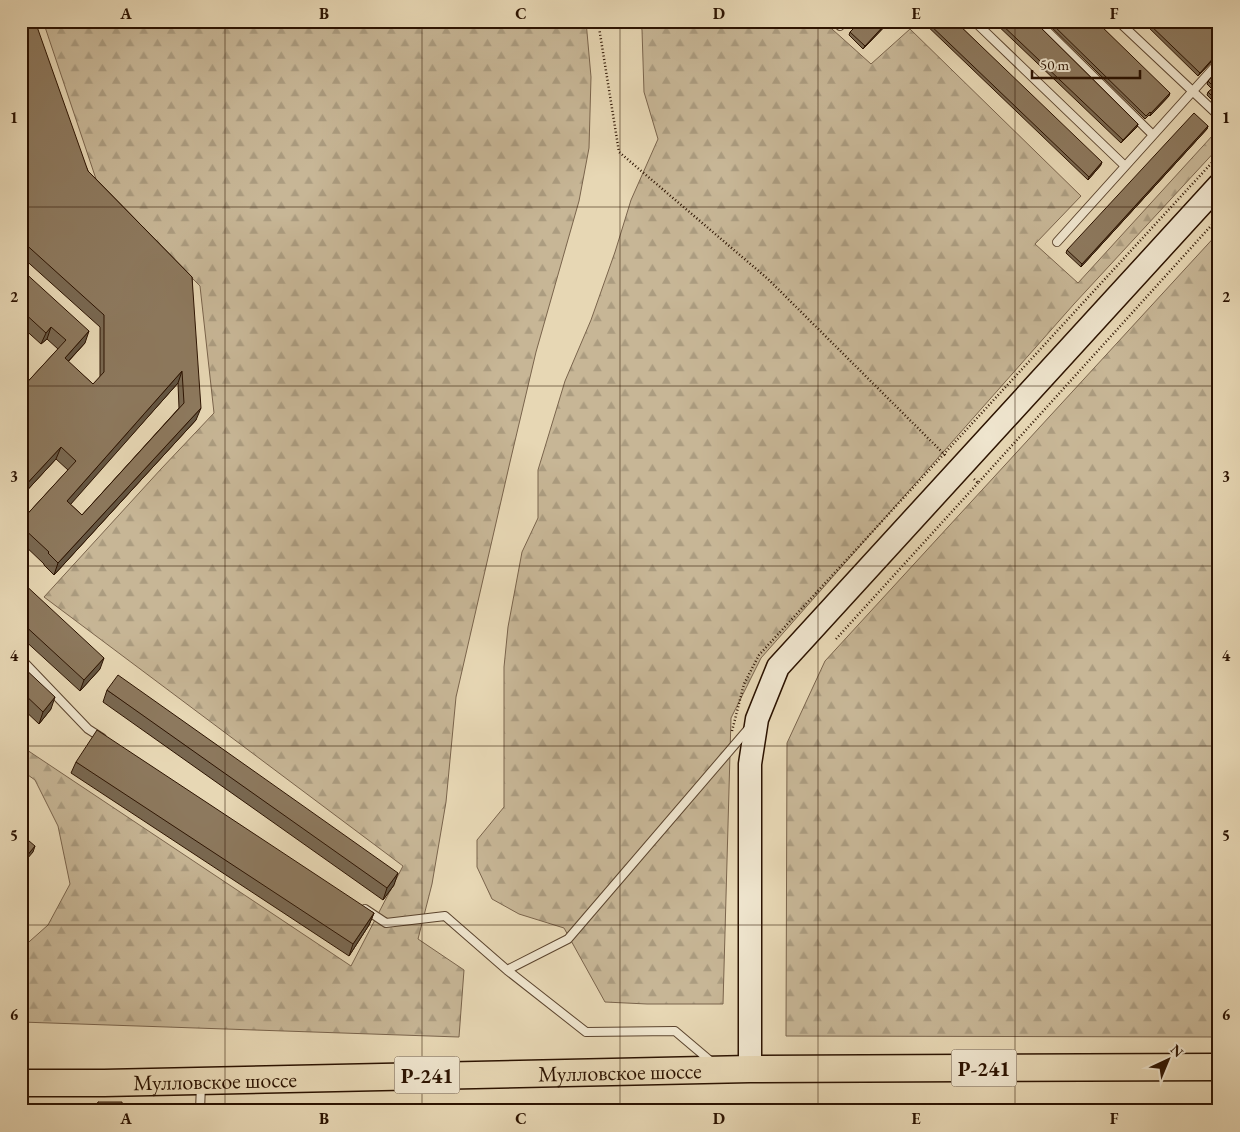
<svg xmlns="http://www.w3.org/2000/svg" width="1240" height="1132" viewBox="0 0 1240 1132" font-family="'EB Garamond',serif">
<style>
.forest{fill:url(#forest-firs);stroke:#7a644c}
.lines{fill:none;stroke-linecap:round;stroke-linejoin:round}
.service-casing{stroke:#5b442e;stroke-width:10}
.secondary-casing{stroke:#2c1301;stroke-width:25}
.trunk-casing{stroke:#2c1301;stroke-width:29}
.path{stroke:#2c1301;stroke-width:2.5;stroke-dasharray:1 2.5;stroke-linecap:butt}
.service{stroke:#efe5ce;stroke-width:8}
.secondary{stroke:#efe5ce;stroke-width:22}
.trunk{stroke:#e7d7b4;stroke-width:26}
.wall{fill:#796851;stroke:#2c1301;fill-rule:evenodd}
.shaded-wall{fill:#635542;stroke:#2c1301}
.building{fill:#8d795e;stroke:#2c1301;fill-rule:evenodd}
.grid{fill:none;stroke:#2c1301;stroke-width:1;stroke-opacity:0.55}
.labels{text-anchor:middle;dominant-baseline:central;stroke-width:5;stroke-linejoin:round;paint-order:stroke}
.shield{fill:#efe5ce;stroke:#66523e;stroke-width:1}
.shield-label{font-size:21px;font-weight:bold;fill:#2c1301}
.street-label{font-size:22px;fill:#2c1301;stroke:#efe5ce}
.neatline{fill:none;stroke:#2c1301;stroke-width:2}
.grid-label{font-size:16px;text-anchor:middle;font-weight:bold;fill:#2c1301}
</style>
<defs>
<pattern id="forest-firs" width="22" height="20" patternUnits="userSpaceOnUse" patternTransform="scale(1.25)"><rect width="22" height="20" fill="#c7b696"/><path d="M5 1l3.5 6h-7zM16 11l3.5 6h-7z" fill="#ab9c80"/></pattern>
</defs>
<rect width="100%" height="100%" fill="#e7d7b4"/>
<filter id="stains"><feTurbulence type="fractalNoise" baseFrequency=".004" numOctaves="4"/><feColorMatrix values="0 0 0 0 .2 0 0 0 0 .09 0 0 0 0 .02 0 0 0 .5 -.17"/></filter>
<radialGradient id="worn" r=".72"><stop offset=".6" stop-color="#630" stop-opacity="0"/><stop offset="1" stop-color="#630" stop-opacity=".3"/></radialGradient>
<path class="forest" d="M43 21H586L591 77 589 148 579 201 536 352 510 462 456 697 446 802 432 884 418 939 464 970 459 1037 21 1022V949L48 925 70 884 58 826 35 780 21 770V746L351 966 403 866 44 597 161 469 214 413 200 286 97 182Z
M640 21H823L871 64 910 29 1081 196 1035 244 1078 283 1213 135 1219 141V147L1074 304 761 658 731 718 723 1004H647L605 1002 564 928 519 914 492 899 477 867V840L504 807V667L508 627 522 552 538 518V470L565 381 591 320 615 252 631 200 658 139 644 92 642 30Z
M1219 232V1037L786 1036 787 743 825 661Z"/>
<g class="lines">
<defs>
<path id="service" d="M974 21 1125 166
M1037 21 1153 135
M1118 21 1219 116
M840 26 844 21
M1057 242 1219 62
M21 659 88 729 102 738
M365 909 386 923 445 916 507 970 568 939 749 728
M507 970 586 1032 675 1031 714 1064
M200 1111 201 1084"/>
<path id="secondary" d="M750 1069V764L757 719 778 667 1219 185"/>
<g id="trunk">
<path id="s1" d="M21 1083H104L750 1069 1219 1067"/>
</g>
</defs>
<use href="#service" class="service-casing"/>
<use href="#secondary" class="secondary-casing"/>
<use href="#trunk" class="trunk-casing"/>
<path class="path" d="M598 21 619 152 768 279 947 457
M974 479 978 483 1219 217
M836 639 978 483
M732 731 744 684 759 655 1219 155"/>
<use href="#service" class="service"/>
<use href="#secondary" class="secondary"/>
<use href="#trunk" class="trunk"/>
</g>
<path class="wall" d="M21 21 88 171 192 277 196 420 54 575 44 565V564L21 542V521L68 470 56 459 21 497V389L58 349 47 339 41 344 21 326V269L85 343 68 362 93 384 100 377V327L21 256ZM178 383 179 408 82 515 70 504Z
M861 21H890L863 49 849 35 850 32Z
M922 21H955L1101 165 1088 180Z
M993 21H1034L1138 124 1137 127 1121 143Z
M1045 21H1096L1169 96 1150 116 1149 115 1145 119Z
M1142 21H1219L1215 58 1198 76Z
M1219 69V107L1207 95 1208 92 1212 89 1207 84 1208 81Z
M1208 126 1207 129 1081 267 1066 253 1067 250Z
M21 581 100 669 80 691 21 637Z
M21 665 51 709 39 724 21 707Z
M107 690 394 885 383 900 103 702Z
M76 762 374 913 369 925 349 956 71 773Z
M98 1102 123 1111H96V1108Z"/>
<path class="shaded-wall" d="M888 21H890L863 49 865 46Z
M1219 54V57L1215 58 1198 76 1200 73 1216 55Z
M1170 93 1169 96 1150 116 1151 113Z
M1138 124 1137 127 1121 143 1123 140Z
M1208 126 1207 129 1081 267 1082 264Z
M1102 162 1101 165 1088 180 1089 177Z
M51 327 47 339 41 344 46 333Z
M89 331 85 343 60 370 65 358Z
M27 352 24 361 21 364V359Z
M182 371 178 383 63 513 67 501Z
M201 408 196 420 54 575 58 563Z
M61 447 56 459 21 497V490Z
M104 658 100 669 80 691 84 680Z
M55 697 51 709 39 724 43 712Z
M35 846 33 852 21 866V863Z
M398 873 394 885 383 900 387 888Z
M374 913 369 925 349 956 353 944Z"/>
<path class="building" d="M21 21H35L88 171 192 277 201 408 58 563 48 553 49 552 21 526V521L76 461 61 447 21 490V389L66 340 51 327 46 333 21 310V269L89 331 65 358 93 384 104 372V315L21 240ZM182 371 184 403 82 515 67 501Z
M861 21H888L865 46 850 32Z
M926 21H955L1102 162 1089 177Z
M998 21H1034L1138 124 1123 140Z
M1049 21H1096L1170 93 1151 113 1150 112 1146 116Z
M1146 21H1219V54L1216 55 1200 73Z
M1219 69V103L1208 92 1214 87 1208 81Z
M1194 113 1208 126 1082 264 1067 250Z
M21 347 27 352 21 359Z
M21 581 104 658 84 680 21 622Z
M21 665 55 697 43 712 21 691Z
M118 675 398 873 387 888 107 690Z
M97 730 374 913 353 944 76 762Z
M21 835H22L35 846 21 863Z
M98 1102H122L123 1111H98Z"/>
<path class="grid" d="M225 21V1111M422 21V1111M620 21V1111M818 21V1111M1015 21V1111M21 207H1219M21 386H1219M21 566H1219M21 746H1219M21 925H1219"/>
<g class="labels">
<g class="shield">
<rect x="951.5" y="1049.5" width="65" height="37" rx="4"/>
<rect x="394.5" y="1056.5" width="65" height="37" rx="4"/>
</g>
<g class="shield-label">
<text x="984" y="1068">Р-241</text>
<text x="427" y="1075">Р-241</text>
</g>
<g class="street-label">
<text stroke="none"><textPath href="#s1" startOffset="599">Мулловское шоссе</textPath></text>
<text stroke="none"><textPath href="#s1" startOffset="194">Мулловское шоссе</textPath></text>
</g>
</g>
<rect width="1240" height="1132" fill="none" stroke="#e7d7b4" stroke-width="55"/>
<g transform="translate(1168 1060) rotate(44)" stroke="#efe5ce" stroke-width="4" paint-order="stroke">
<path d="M0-4L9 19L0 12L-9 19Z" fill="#2c1301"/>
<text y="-8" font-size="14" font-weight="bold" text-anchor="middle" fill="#2c1301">N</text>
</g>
<path d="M1032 70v8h108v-8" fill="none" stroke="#2c1301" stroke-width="2.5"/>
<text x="1040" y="70" font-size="15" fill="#2c1301" stroke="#efe5ce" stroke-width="4" paint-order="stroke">50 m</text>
<rect x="28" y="28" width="1184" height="1076" class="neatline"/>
<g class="grid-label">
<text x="126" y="19">A</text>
<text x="324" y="19">B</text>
<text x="521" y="19">C</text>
<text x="719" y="19">D</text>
<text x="916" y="19">E</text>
<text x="1114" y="19">F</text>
<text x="14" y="123">1</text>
<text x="1226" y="123">1</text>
<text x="14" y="302">2</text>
<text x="1226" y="302">2</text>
<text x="14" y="482">3</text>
<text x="1226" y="482">3</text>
<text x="14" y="661">4</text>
<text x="1226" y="661">4</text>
<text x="14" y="841">5</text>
<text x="1226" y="841">5</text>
<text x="14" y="1020">6</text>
<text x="1226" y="1020">6</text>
<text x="126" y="1124">A</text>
<text x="324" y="1124">B</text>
<text x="521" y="1124">C</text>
<text x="719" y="1124">D</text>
<text x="916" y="1124">E</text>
<text x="1114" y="1124">F</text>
</g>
<rect width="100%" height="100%" filter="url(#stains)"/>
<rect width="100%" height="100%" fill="url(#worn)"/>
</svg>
